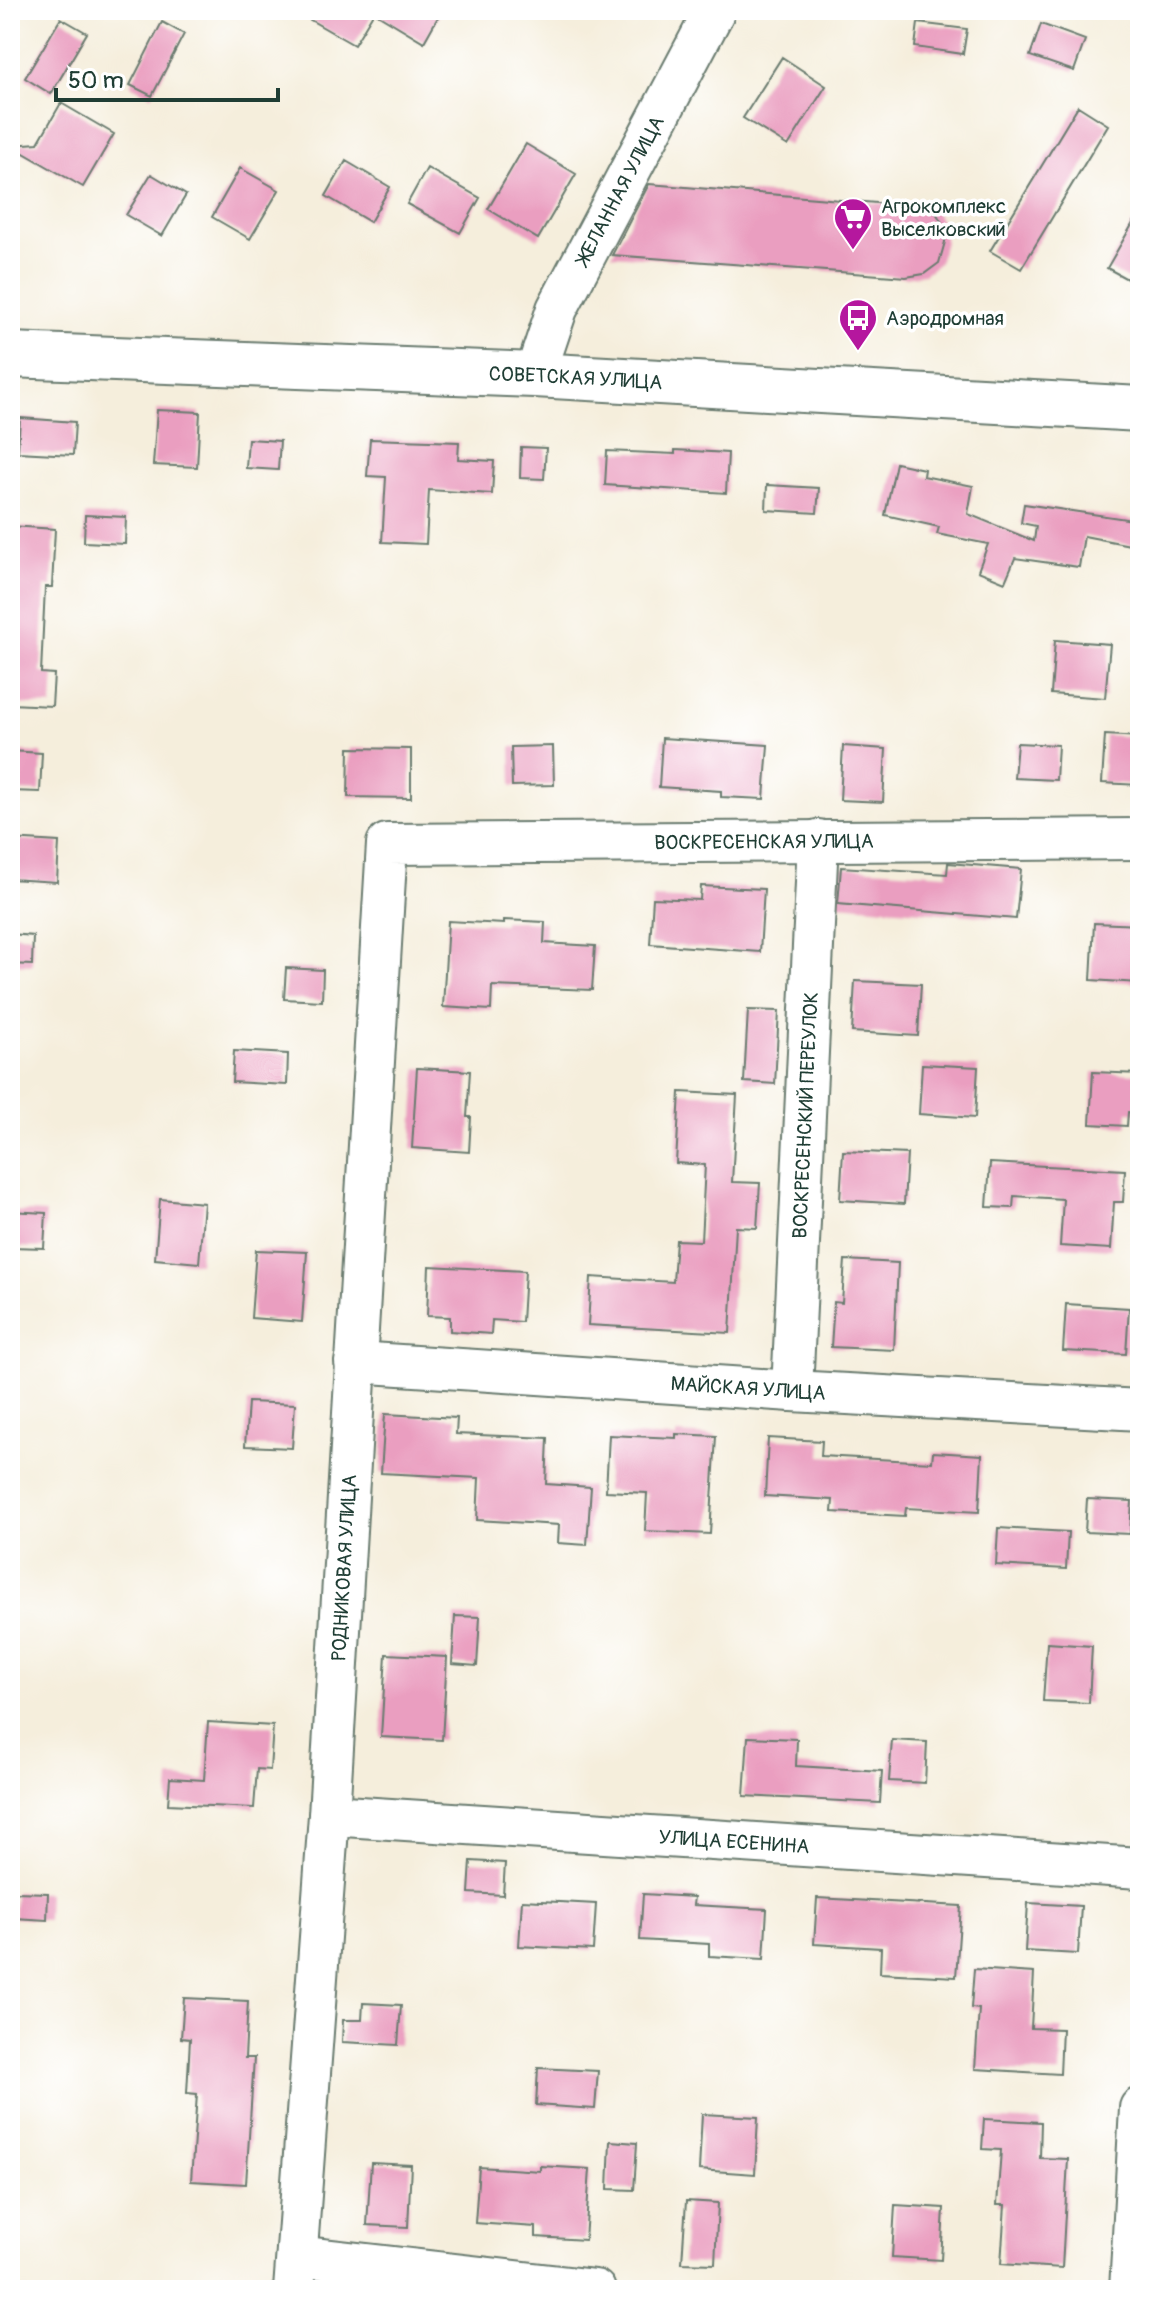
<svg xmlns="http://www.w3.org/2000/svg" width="1150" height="2300" viewBox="0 0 1150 2300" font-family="Pangolin,sans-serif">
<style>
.building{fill:#ea9ec0}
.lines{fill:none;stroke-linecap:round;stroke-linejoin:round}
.minor-casing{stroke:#6a7b6f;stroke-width:44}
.major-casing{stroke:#6a7b6f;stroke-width:48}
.minor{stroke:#fff;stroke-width:40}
.major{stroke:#fff;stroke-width:44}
.labels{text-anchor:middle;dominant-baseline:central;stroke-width:7;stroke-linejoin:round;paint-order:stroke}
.street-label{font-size:20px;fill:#1f3d34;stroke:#fff}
.poi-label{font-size:20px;fill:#1f3d34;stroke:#fff;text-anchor:start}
</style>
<rect width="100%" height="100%" fill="#fff"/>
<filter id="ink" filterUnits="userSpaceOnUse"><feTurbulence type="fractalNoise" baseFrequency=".0125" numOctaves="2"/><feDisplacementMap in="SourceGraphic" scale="16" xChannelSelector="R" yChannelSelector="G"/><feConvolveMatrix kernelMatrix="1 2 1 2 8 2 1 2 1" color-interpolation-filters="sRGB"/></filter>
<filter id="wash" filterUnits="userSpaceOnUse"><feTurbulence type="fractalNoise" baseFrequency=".006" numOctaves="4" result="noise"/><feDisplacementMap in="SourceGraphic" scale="32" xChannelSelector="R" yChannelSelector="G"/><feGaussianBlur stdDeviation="1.8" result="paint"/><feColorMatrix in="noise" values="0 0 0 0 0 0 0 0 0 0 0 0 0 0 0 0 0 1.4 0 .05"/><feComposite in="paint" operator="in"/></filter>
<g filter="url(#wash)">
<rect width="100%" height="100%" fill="#f5eedc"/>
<g id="blocks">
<path class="building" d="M293 10H442L424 42 374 12 354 45Z
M61 18 87 33 51 94 25 78Z
M162 22 184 34 152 96 130 85Z
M918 23 967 29 963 54 915 47Z
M1041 24 1085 40 1074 71 1030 56Z
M782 57 826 86 788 146 743 118Z
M61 103 114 134 83 187 10 145 38 143Z
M1078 106 1108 125 1021 269 990 251Z
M526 144 576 174 538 239 488 209Z
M346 161 390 187 370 222 326 196Z
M240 168 279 190 250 239 212 217Z
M427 168 480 198 460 233 407 204Z
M151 174 186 195 162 236 126 215Z
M649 184 925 207 935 211 944 226 945 242 939 263 924 274 906 277 612 255Z
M1140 211V286L1107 268Z
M157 410 200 412 197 467 153 465Z
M20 418 75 422 73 455 18 452Z
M248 439 280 441 278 470 246 468Z
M370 439 459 442 458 459 494 461 492 494 429 490 426 544 382 542 386 477 367 476Z
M521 447 546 448 544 479 520 478Z
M675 450 728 453 726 493 605 485 607 451 675 454Z
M896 463 924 469 923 476 973 486 968 514 1034 541 1036 526 1021 523 1024 504 1140 521V547L1084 536 1079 567 1015 558 1005 582 978 571 988 544 937 534 939 527 885 515Z
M767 485 819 488 817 513 766 510Z
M85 515 126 517 125 544 84 542Z
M10 526 55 529 52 587H45L41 673 54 674 52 706 11 704 15 632H10Z
M1055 640 1110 644 1105 698 1051 694Z
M1105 735 1140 737V785L1102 783Z
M662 738 768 745 764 799 721 797V791L659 787Z
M1017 743 1058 745 1056 780 1014 778Z
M553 746 554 785 512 786 511 747Z
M843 746 886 749 883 802 840 800Z
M349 748 411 749V798L348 797Z
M10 751 42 753 40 792 10 791Z
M10 839 59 842 57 882 10 879Z
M948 863 1021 869 1016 919 838 904 841 867 947 874Z
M701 886 764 889 760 952 650 944 653 898 700 900Z
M504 920 545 922 544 943 595 946 592 990 492 986 491 1010 443 1007 448 921 504 924Z
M1094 923 1140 925V983L1091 980Z
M10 934 33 936 32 965 10 964Z
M286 968 323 970 322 1001 284 999Z
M855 981 921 984 918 1036 852 1032Z
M748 1010 779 1011 775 1084 744 1082Z
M234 1051 288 1054 287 1085 232 1082Z
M922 1064 978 1067 975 1118 919 1114Z
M417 1068 470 1071 467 1117H471L469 1152 412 1148Z
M1093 1072 1140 1074V1113L1128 1112 1127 1126 1090 1124Z
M680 1092 737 1095 732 1182 760 1183 757 1228 736 1227 730 1333 588 1325 591 1277 673 1282 676 1240 701 1241 705 1165 676 1163Z
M843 1151 907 1154 904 1204 840 1200Z
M990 1163 1125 1170 1123 1202H1114L1111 1249 1060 1246 1063 1199 1014 1196 1013 1208 987 1207Z
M160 1199 204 1203 199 1263 155 1259Z
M10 1211 46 1213 44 1248 10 1247Z
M256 1250 307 1252 302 1322 251 1318Z
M845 1260 898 1263 894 1350 831 1347 834 1302 842 1303Z
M429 1266 525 1271 522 1322 492 1320 491 1334 450 1331V1317L427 1316Z
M1066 1304 1129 1308 1126 1354 1063 1351Z
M248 1402 295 1404 292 1448 245 1446Z
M385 1414 457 1418 456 1434 548 1438 546 1484 591 1487 587 1545 558 1543 559 1525 477 1520 479 1478 381 1473Z
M676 1434 716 1436 710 1534 645 1531 647 1493 606 1491 609 1435 676 1438Z
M768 1438 822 1441 821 1456 932 1462 933 1452 982 1455 979 1512 906 1508 905 1516 832 1512 833 1500 765 1496Z
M1087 1499 1132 1501 1130 1534 1085 1532Z
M998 1528 1068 1532 1066 1569 996 1565Z
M455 1616 480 1617 477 1666 452 1664Z
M1047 1643 1092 1646 1089 1703 1043 1701Z
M386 1654 447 1657 442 1740 381 1737Z
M208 1722 273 1726 270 1770 257 1769 254 1808 168 1804 170 1778 204 1780Z
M748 1737 797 1739 796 1766 882 1771 880 1803 744 1796Z
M892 1740 927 1742 925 1783 889 1781Z
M471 1861 505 1863 503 1895 469 1893Z
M15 1892 48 1893 47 1920 14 1918Z
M643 1894 694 1897 693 1905 767 1909 764 1959 709 1956V1944L640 1940Z
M817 1898 961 1906 956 1977 880 1973 881 1948 814 1944Z
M522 1900 596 1904 593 1950 519 1946Z
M1028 1903 1081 1906 1078 1954 1025 1951Z
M974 1969 1034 1973 1031 2028 1062 2029 1060 2074 975 2069 979 2009 971 2008Z
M184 1998 248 2001 245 2058H254L246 2184 191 2181 197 2094 187 2093 190 2039 181 2038Z
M363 2003 401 2005 398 2045 342 2042 343 2020H362Z
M538 2068 598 2071 595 2109 536 2105Z
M702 2114 758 2117 755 2174 699 2170Z
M984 2119 1041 2122 1040 2158 1068 2159 1062 2268 1001 2264 1005 2205H997L1001 2150 982 2149Z
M610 2141 637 2143 634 2190 608 2189Z
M371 2163 411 2165 408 2227 367 2225Z
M540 2166 590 2169 585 2240 536 2237V2227L475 2223 479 2167 540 2171Z
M686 2201 718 2203 715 2264 682 2263Z
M895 2205 944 2208 941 2260 892 2257Z"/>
</g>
</g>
<g filter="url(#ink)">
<use href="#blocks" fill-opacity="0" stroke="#6a7b6f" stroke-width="2"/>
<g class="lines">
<defs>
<g id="minor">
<path id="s1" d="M535 375 557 309 715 10"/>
<path id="s2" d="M355 1362 792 1391 1140 1410"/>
<path id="s3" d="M792 1391 818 840"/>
<path id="s4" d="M329 1815 1140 1868"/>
<path d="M297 2256 595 2290"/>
<path id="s5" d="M294 2290 329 1815 387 844 1140 839"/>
<path d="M1130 2290 1140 2108"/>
</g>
<g id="major">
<path id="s6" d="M10 355 535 375 1140 409"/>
</g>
</defs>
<use href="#minor" class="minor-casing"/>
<use href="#major" class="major-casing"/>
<use href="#minor" class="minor"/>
<use href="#major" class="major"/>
</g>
</g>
<defs>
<symbol id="supermarket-pin" viewBox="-11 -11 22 30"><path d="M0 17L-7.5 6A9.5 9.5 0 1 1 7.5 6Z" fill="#b5179e" stroke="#fff"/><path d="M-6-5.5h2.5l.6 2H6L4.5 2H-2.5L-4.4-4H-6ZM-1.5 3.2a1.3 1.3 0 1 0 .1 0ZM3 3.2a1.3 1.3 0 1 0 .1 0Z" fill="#fff"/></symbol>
<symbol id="bus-pin" viewBox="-11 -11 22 30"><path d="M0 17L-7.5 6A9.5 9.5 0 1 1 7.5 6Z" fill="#b5179e" stroke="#fff"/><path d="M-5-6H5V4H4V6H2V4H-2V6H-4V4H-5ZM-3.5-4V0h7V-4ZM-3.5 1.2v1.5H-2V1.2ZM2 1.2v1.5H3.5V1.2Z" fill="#fff"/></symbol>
</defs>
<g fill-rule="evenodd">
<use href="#supermarket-pin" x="831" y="195" width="44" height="60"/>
<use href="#bus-pin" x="836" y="296" width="44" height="60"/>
</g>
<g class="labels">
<g class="street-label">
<text stroke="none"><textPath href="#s1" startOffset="204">ЖЕЛАННАЯ УЛИЦА</textPath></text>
<text stroke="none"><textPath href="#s6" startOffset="566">СОВЕТСКАЯ УЛИЦА</textPath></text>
<text stroke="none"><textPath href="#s5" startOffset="1826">ВОСКРЕСЕНСКАЯ УЛИЦА</textPath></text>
<text stroke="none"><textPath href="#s3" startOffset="276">ВОСКРЕСЕНСКИЙ ПЕРЕУЛОК</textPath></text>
<text stroke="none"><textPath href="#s2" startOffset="394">МАЙСКАЯ УЛИЦА</textPath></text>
<text stroke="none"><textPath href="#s5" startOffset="724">РОДНИКОВАЯ УЛИЦА</textPath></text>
<text stroke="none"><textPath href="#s4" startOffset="406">УЛИЦА ЕСЕНИНА</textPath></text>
</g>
<g class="poi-label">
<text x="881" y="206">Агрокомплекс<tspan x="881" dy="23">Выселковский</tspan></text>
<text x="886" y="318">Аэродромная</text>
</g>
</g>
<rect width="1150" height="2300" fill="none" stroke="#fff" stroke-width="40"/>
<path d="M56 88v12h222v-12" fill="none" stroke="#1f3d34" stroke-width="4"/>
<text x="68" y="88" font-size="24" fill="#1f3d34" stroke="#ffffff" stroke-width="6" paint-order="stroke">50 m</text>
</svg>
